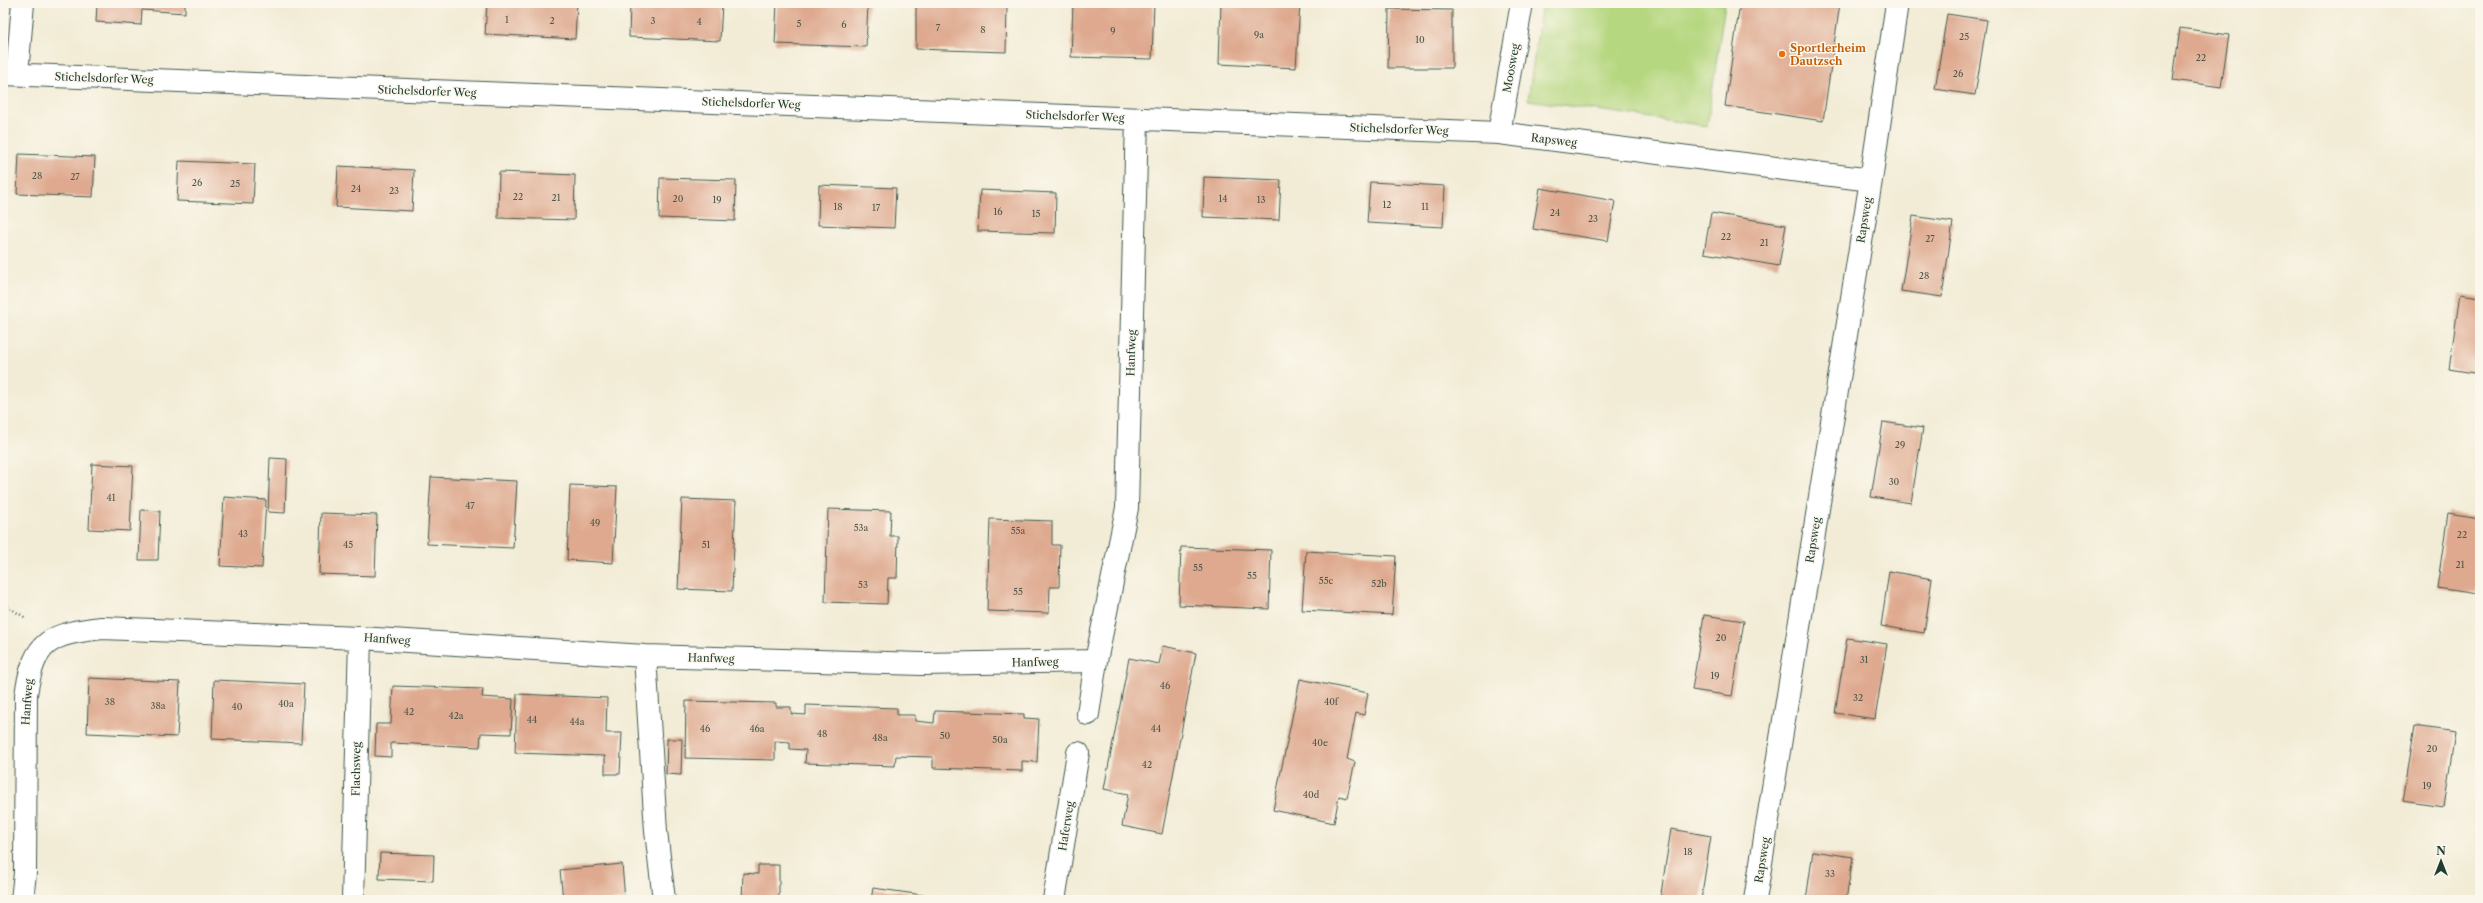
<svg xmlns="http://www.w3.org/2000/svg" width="2483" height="903" viewBox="0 0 2483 903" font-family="'Libre Caslon Text',serif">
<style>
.green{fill:#b5d77f;stroke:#6a8a5a}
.building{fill:#dea98e}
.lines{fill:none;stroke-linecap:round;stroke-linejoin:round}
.street-casing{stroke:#3f574c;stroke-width:24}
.path{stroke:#3f574c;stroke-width:2.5;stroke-dasharray:1 3;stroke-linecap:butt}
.street{stroke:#fff;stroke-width:22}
.food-dot{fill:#e8710a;stroke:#fbf7ec;stroke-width:1.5}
.labels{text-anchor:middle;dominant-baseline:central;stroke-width:3;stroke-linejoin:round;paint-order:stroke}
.number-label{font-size:9px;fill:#4f584a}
.food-label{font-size:11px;font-weight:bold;fill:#c56008;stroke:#fbf7ec;text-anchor:start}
.street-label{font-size:11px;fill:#1f3d34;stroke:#fbf7ec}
</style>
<rect width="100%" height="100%" fill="#fbf7ec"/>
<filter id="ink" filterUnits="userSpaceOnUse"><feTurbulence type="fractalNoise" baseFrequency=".025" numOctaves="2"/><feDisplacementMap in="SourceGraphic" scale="8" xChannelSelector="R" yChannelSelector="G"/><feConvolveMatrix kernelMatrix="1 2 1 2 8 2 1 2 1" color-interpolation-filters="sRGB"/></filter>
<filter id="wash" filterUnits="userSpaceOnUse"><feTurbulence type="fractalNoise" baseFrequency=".012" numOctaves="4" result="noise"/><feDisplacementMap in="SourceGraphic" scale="16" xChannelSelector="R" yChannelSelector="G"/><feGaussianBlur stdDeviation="0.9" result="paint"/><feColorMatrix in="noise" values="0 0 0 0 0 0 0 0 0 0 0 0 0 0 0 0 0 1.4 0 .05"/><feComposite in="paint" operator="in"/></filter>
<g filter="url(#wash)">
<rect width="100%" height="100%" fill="#f2ecd6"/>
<path class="green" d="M1542 3H1725L1707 126 1528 100Z"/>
<g id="blocks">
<path class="building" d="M97 3H185V13L142 10 141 25 96 22Z
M487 3H577L575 39 485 34Z
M630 3H722L720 41 629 37Z
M777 3H868L866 47 775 44Z
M916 3H1002L1001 6 1007 7 1006 52 916 49Z
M1073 3H1154L1152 59 1071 57Z
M1221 3H1300L1296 68 1219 64Z
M1740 3H1840L1823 121 1725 106Z
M1389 9 1452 10V68H1388Z
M1947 14 1987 20 1975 95 1935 89Z
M2180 28 2229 35 2221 87 2173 80Z
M19 154 95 157 93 197 17 194Z
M179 161 255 164 253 204 177 201Z
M338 166 414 170 412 211 336 207Z
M499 172 575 175 574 220 498 218Z
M1204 177 1281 180 1279 220 1203 217Z
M660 178 736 180 735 221 659 218Z
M1370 182 1445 186 1443 227 1367 223Z
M819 185 896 188 894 228 818 225Z
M1540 188 1615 201 1608 241 1533 229Z
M980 190 1056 193 1055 233 978 231Z
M1711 213 1786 225 1779 266 1704 253Z
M1913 216 1953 222 1942 297 1901 291Z
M2460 294 2480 297V374L2449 369Z
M1883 422 1923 428 1911 503 1871 497Z
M270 458 287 459 285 513 268 512Z
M92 464 133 466 130 531 89 529Z
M431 477 517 481 513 548 427 544Z
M570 485 617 487 613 563 567 560Z
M224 497 266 500 262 568 220 566Z
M682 499 736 501 732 591 678 589Z
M828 509 891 511 890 536H898L897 578H888L887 604 825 602Z
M141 510 160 511 158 560H139Z
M321 513 377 515 375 576 319 574Z
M2448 513 2480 518V573L2477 594 2437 588Z
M990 519 1052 521V545H1060L1059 587H1050L1049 613 987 611Z
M1181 547 1271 550 1269 609 1179 605Z
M1306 551 1396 556 1392 615 1302 610Z
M1889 571 1932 579 1924 633 1881 626Z
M1704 615 1744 621 1732 696 1692 690Z
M1847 638 1887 644 1875 719 1835 713Z
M1163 646 1196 653 1162 834 1122 826 1128 794 1104 789 1129 658 1159 664Z
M89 678 180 682 177 737 87 733Z
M1300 679 1368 693 1364 715 1356 713 1347 759 1355 762 1347 798 1339 796 1334 823 1273 810Z
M214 680 304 684 301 743 212 739Z
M393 686 483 689 482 697 513 699 511 734 481 733 480 747 391 743V757L375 756 376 724H391Z
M517 694 607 698 606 733H622L620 774H605V756L515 753Z
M686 701 776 703V707H791V714L806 715V705L897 708V715H915V721L934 723 935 711 1024 714V718L1039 719 1037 762 1022 761V771L933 768V757L896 756 895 766 805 763 806 750 790 749V742L775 741V760L685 758Z
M2415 726 2455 732 2444 807 2403 801Z
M667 739H682L681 775 666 774Z
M1671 829 1711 836 1701 900H1660Z
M1813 851 1853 857 1846 900H1806Z
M380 853 434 855 433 881 379 879Z
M622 864 625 900H563L560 870Z
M758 865H779V900H742L743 873 758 874Z
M873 888 951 899V900H871Z"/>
</g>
</g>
<g filter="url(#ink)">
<use href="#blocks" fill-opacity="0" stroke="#3f574c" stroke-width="1"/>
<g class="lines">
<defs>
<path id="street" d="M3 74 1499 133 1871 180
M17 74 23 3
M1499 133 1522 3
M645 656 656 831 664 900
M1088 714 1096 661 1127 508 1137 119
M22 900 25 873 26 695C34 640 50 634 102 628L360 638 645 656 922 664 1096 661
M353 900 360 638
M1054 900 1078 753
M1755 900 1871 180 1897 3"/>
</defs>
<use href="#street" class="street-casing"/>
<path class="path" d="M3 604 26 618"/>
<use href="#street" class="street"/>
</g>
</g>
<circle class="food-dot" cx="1782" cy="54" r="4"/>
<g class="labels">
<g class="number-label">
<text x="507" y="19">1</text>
<text x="552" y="20">2</text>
<text x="653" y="20">3</text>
<text x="699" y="21">4</text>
<text x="799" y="23">5</text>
<text x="844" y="24">6</text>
<text x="938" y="27">7</text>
<text x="983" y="29">8</text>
<text x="1113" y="30">9</text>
<text x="1259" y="34">9a</text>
<text x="1964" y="36">25</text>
<text x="1420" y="39">10</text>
<text x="2201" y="57">22</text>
<text x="1958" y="73">26</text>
<text x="37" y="175">28</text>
<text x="75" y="176">27</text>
<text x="197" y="182">26</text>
<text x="235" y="183">25</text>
<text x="356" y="188">24</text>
<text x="394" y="190">23</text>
<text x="518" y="196">22</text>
<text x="556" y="197">21</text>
<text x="678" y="198">20</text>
<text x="1223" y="198">14</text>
<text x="717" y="199">19</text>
<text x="1261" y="199">13</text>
<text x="1387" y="204">12</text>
<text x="838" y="206">18</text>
<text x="1425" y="206">11</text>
<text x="876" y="207">17</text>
<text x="998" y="211">16</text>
<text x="1555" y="212">24</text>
<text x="1036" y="213">15</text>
<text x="1593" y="218">23</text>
<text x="1726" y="236">22</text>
<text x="1930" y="238">27</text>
<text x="1764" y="242">21</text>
<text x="1924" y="275">28</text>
<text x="1900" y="444">29</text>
<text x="1894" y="481">30</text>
<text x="111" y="497">41</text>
<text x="470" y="505">47</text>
<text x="595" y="522">49</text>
<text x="861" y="527">53a</text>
<text x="1018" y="530">55a</text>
<text x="243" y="533">43</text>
<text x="2462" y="534">22</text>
<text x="348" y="544">45</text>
<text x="706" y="544">51</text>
<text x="2460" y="564">21</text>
<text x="1198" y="567">55</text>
<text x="1252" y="575">55</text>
<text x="1326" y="580">55c</text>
<text x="1379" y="583">52b</text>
<text x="863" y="584">53</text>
<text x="1018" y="591">55</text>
<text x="1721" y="637">20</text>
<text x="1864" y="659">31</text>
<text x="1715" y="675">19</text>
<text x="1165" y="685">46</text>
<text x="1858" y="697">32</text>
<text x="110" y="701">38</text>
<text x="1331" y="701">40f</text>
<text x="286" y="703">40a</text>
<text x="158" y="705">38a</text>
<text x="237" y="706">40</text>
<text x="409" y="711">42</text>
<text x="456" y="715">42a</text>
<text x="532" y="719">44</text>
<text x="577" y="721">44a</text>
<text x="705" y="728">46</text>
<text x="757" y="728">46a</text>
<text x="1156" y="728">44</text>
<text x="822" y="733">48</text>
<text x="945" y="735">50</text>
<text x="880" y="737">48a</text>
<text x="1000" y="739">50a</text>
<text x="1320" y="742">40e</text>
<text x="2432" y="748">20</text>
<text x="1147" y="764">42</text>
<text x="2427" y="785">19</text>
<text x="1311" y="794">40d</text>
<text x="1688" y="851">18</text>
<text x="1830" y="873">33</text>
</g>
<g class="food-label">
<text x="1790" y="48">Sportlerheim<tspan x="1790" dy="13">Dautzsch</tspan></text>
</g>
<g class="street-label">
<text transform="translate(1511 68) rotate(-80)">Moosweg</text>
<text transform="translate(104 78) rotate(2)">Stichelsdorfer Weg</text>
<text transform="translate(427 91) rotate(2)">Stichelsdorfer Weg</text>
<text transform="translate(751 103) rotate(2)">Stichelsdorfer Weg</text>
<text transform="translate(1075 116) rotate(2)">Stichelsdorfer Weg</text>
<text transform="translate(1399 129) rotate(2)">Stichelsdorfer Weg</text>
<text transform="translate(1554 140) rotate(7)">Rapsweg</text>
<text transform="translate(1864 220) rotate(-81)">Rapsweg</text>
<text transform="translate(1131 353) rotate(-88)">Hanfweg</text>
<text transform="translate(1813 540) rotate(-81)">Rapsweg</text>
<text transform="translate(387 639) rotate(4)">Hanfweg</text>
<text transform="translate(711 658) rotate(2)">Hanfweg</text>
<text transform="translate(1035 662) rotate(-1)">Hanfweg</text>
<text transform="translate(27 702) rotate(-86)">Hanfweg</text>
<text transform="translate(356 769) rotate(-89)">Flachsweg</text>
<text transform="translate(1066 826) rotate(-81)">Haferweg</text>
<text transform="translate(1762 860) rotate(-81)">Rapsweg</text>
</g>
</g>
<rect width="2483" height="903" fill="none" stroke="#fbf7ec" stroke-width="16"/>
<g transform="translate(2441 861)" stroke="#fbf7ec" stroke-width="3" paint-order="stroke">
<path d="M0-3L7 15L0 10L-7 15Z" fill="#1f3d34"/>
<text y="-6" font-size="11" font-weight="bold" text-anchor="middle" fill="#1f3d34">N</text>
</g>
</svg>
